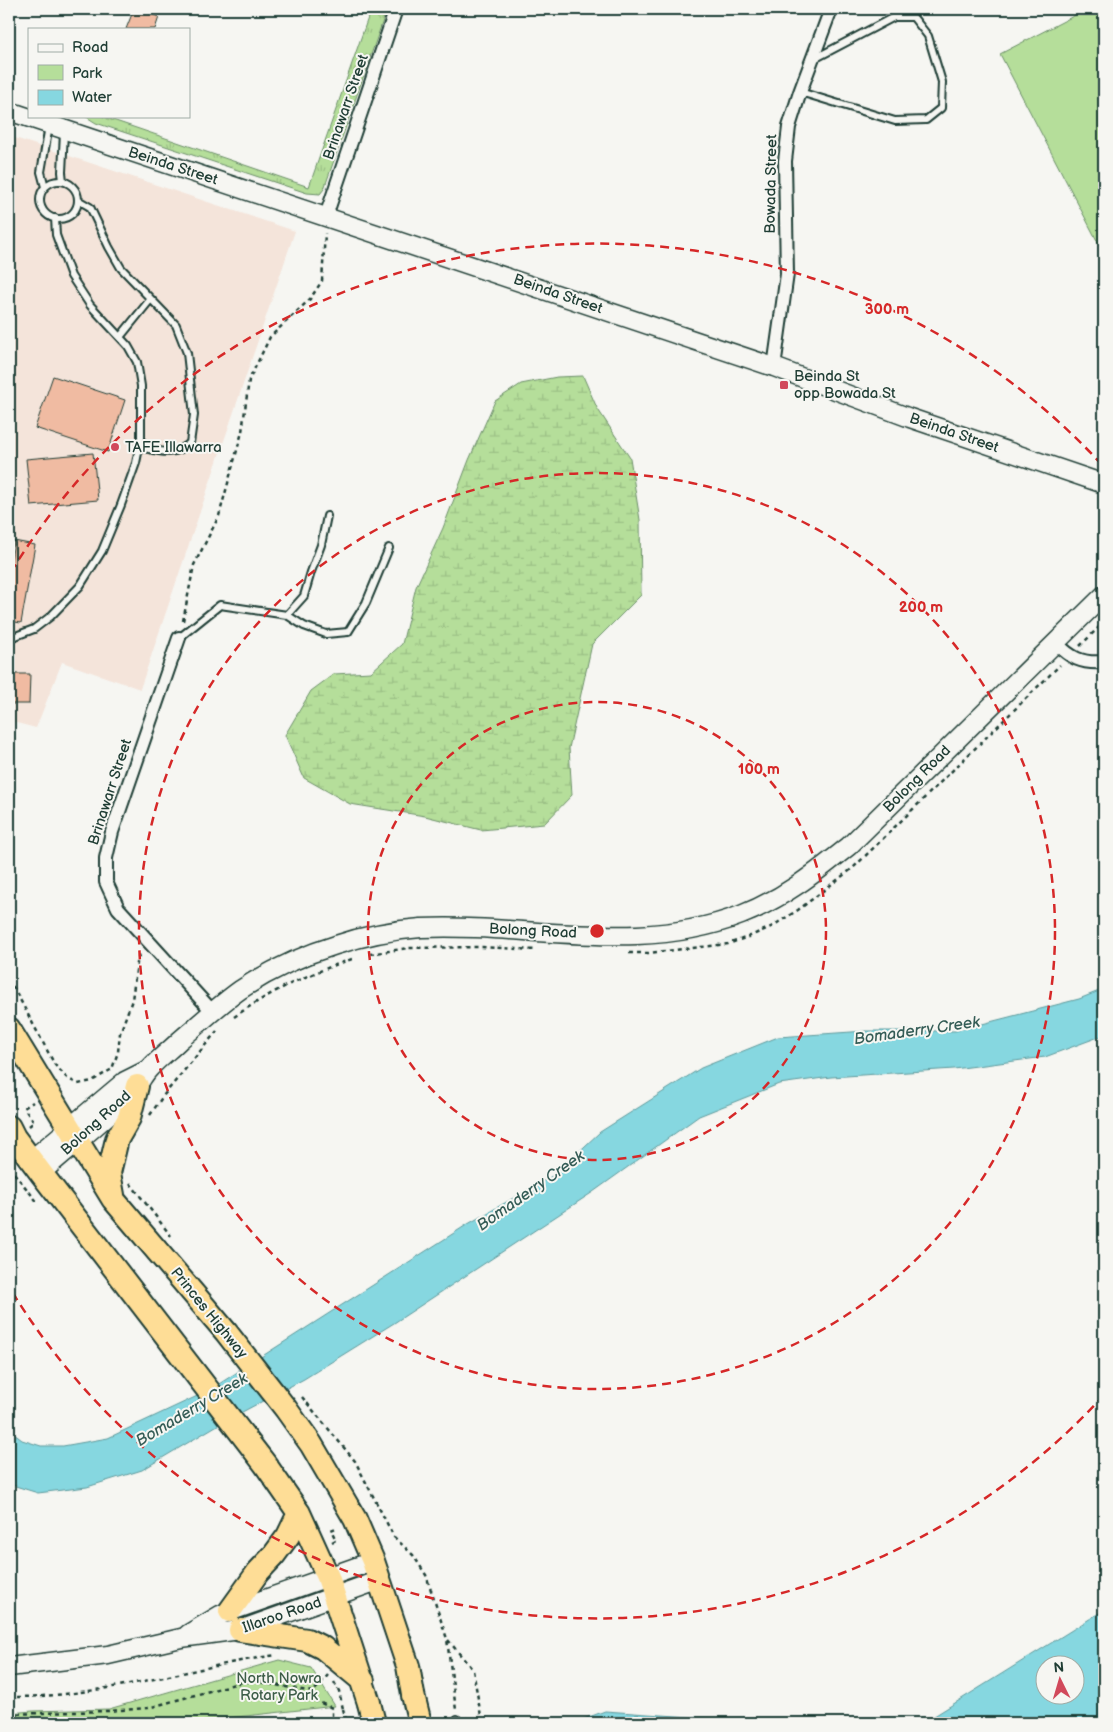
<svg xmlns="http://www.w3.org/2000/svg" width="1113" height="1732" viewBox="0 0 1113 1732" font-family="'Balsamiq Sans',sans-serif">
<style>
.built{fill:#f4e4da}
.grass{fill:url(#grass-tufts);stroke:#6a8e67}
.wetland{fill:url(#wetland-marsh);stroke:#6a8e67}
.green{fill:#b5de9a;stroke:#6a8e67}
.water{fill:#86d7e0;stroke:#5d999b;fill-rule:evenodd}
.building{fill:#f0bba2;stroke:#1f3d34}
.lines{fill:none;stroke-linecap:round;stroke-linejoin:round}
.lane-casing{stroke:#1f3d34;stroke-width:10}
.street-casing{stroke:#1f3d34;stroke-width:16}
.secondary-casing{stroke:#1f3d34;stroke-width:21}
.highway-casing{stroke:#1f3d34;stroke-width:26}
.path{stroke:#1f3d34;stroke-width:2.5;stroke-dasharray:4 4;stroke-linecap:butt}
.lane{stroke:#f6f6f2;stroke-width:6}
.street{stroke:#f6f6f2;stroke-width:12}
.secondary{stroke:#f6f6f2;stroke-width:18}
.highway{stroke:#fedd96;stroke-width:22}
.highway-bridge-casing{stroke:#1f3d34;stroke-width:26;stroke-linecap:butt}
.path-bridge{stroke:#1f3d34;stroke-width:2.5;stroke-dasharray:4 4;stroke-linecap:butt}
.highway-bridge{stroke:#fedd96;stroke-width:22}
.ring{fill:none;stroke:#d62828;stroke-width:2.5;stroke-dasharray:9 6}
.poi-dot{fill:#d1495b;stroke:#f6f6f2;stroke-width:2}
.labels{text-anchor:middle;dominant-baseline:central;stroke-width:4;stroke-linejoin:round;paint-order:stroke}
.street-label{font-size:15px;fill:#1f3d34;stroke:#f6f6f2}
.poi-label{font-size:15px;fill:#1f3d34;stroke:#f6f6f2;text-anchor:start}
.park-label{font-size:15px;fill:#3d5d48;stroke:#f6f6f2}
.water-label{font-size:16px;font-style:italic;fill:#345c56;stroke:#f6f6f2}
.centre{fill:#d62828;stroke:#f6f6f2;stroke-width:2.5}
.ring-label{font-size:15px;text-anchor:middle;font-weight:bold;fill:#d62828;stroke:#f6f6f2;stroke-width:4;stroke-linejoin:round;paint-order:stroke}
</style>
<defs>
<pattern id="grass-tufts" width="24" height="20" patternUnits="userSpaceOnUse" patternTransform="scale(1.25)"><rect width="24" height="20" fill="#b5de9a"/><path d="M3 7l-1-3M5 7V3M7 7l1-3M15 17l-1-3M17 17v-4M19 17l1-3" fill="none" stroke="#9bbf85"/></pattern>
<pattern id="wetland-marsh" width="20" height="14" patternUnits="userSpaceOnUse" patternTransform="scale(1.25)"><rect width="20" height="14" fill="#b5de9a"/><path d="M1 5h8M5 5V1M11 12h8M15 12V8" fill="none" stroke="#9bbf85"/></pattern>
</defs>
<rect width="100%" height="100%" fill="#f6f6f2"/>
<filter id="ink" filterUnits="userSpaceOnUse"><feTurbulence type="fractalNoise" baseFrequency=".02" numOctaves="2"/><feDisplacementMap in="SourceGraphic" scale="10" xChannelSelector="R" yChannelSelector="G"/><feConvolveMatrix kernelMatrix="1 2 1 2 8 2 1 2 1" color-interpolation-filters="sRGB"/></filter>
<g filter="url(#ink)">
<path class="built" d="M9 136 295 231 140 689 62 662 36 728 9 721Z"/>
<path class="grass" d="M371 9H387L324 189 320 194 307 193 96 123 85 116H101L309 187Z"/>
<path class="wetland" d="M583 376 597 408 630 458 640 520 641 595 592 644 569 748 572 795 544 824 481 830 425 816 350 804 304 778 285 735 311 691 334 674 371 672 402 644 416 587 443 528 469 460 495 401 521 384 557 377Z"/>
<path class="green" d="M1087 9H1104V254L1000 54Z
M279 1660 311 1668 335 1706 210 1720 197 1723H9V1713L33 1711 109 1709Z"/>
<path class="water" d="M1104 989V1035L1045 1057 954 1069 831 1077 779 1084 699 1116 593 1192 394 1323 304 1379 216 1426 142 1470 87 1487 38 1493 9 1484V1430L22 1440 41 1446H63L108 1438 208 1391 468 1224 554 1175 600 1132 701 1068 778 1037 866 1031H955L1079 999Z
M1104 1610V1723H923ZM1046 1664H1076V1694H1046Z
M605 1711 776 1723H573Z"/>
<path class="building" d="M134 9H153L151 14 159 17 155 29H126Z
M53 376 125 400 108 452 35 428Z
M93 453 98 500 31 506 26 459Z
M14 541 35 545 21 623 9 621V574Z
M9 674H30L29 704H9Z"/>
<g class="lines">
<defs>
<path id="lane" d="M800 92 895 121 926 120 941 108 942 82 928 36 913 17H894L814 59
M63 181 62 172 64 132
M40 200a19 19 0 1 1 38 0a19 19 0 1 1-38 0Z
M45 187 41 172 49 126
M78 200 90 207 109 247 121 268 176 325 187 353 194 415 190 443C175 457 158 451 140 447
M120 337 150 300
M287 615 304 626 326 634 348 632 366 603 389 548
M13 637 34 629 51 616 80 586 102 551 121 505 136 463 141 438V386L137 362 128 346 90 305 71 276 56 235 55 218
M179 638 220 605 287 615 304 596 311 572 321 545 327 516
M457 1719 458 1723"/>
<path id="street" d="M326 216 396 9
M774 367 787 274 785 161 789 127 800 92 831 9
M179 638 112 832 106 858V882L118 908 212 1011
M1055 642C1071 658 1081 664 1104 662"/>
<path id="secondary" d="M9 111 774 367 910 418 1104 484
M31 1160 125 1081 145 1071
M41 1173C71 1146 110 1117 136 1087 141 1081 144 1074 150 1068 159 1058 170 1050 180 1040 200 1023 219 1005 240 990 269 971 303 955 336 945 363 936 393 930 421 928 528 923 638 955 741 915 784 898 814 874 849 846L1104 595
M188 1634 220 1615 373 1561
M9 1667 108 1655 181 1638 240 1630 380 1580"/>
<path id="highway" d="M9 1029 113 1199 226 1332 286 1409 311 1444 355 1519 373 1561 408 1666 413 1695
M9 1127 14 1137 41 1173 265 1464 299 1513 328 1577 369 1703
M113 1195 109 1173 117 1139 129 1118 137 1086
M230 1611 258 1572 274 1555 288 1536 299 1513
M240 1630 307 1640 323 1648 363 1681"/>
</defs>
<use href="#lane" class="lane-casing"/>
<use href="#street" class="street-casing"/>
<use href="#secondary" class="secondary-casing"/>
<use href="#highway" class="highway-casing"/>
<path class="path" d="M183 621 194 565 219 516 242 432 249 380 270 337 310 299 322 281 325 233
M1080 646 1104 622
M629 953H648L728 944 748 937 771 927 798 910 853 868 1060 665
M370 954 408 948 482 947 536 950
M9 979 55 1065 67 1078 78 1084 92 1081 112 1069 118 1052 120 1033 132 1000 137 963 140 953
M234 1017C272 990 309 974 352 959
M150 1115 163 1096 217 1031
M29 1126 34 1122 24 1108 33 1102
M9 1167 39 1204
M130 1183 171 1236
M302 1397 355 1461 394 1537 413 1555 426 1575 447 1639 456 1710
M332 1542 336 1540 331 1530 338 1527
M448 1640 473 1670 481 1716 475 1722 469 1723
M334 1682 339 1691 343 1709
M313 1692 314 1700 332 1708V1720L354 1719
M9 1697C99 1698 188 1668 276 1655
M9 1714 108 1711 148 1708 242 1682 254 1681 313 1692 328 1675"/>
<use href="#lane" class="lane"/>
<use href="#street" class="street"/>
<use href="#secondary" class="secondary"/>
<use href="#highway" class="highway"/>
<defs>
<path id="highway-bridge" d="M413 1695 420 1723
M369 1703 374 1723"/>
</defs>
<use href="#highway-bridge" class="highway-bridge-casing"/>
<path class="path-bridge" d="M343 1709 347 1723
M466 1717 467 1723"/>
<use href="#highway-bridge" class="highway-bridge"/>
</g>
</g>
<g class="ring">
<circle cx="597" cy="931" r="229"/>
<circle cx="597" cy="931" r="458"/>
<path d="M1104 1395A687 687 0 0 1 11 1290M11 572A687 687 0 0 1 1104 467"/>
</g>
<g class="poi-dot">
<rect x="779" y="380" width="10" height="10" rx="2.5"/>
<circle cx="115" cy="447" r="5"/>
</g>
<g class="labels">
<g class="street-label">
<text transform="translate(346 107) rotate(-71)">Brinawarr Street</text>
<text transform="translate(173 166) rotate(18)">Beinda Street</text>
<text transform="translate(771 184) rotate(-89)">Bowada Street</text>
<text transform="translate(558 294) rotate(19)">Beinda Street</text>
<text transform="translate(954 433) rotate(19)">Beinda Street</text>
<text transform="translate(917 779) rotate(-45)">Bolong Road</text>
<text transform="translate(110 792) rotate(-72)">Brinawarr Street</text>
<text transform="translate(533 931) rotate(3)">Bolong Road</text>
<text transform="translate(96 1123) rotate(-42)">Bolong Road</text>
<text transform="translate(209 1313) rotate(51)">Princes Highway</text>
<text transform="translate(282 1615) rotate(-19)">Illaroo Road</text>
</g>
<g class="poi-label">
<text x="794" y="376">Beinda St<tspan x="794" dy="17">opp Bowada St</tspan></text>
<text x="125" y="447">TAFE Illawarra</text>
</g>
<g class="park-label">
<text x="279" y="1678">North Nowra<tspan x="279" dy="17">Rotary Park</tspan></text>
</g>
<g class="water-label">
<text transform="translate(917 1031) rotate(-8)">Bomaderry Creek</text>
<text transform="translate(531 1191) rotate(-35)">Bomaderry Creek</text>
<text transform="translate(192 1410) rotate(-31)">Bomaderry Creek</text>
</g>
</g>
<circle cx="597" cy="931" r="8" class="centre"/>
<g class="ring-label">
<text x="887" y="314">300 m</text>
<text x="921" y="612">200 m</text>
<text x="759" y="774">100 m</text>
</g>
<rect width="1113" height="1732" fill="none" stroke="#f6f6f2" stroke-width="30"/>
<rect x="15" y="15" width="1083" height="1702" fill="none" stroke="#1f3d34" stroke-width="2" filter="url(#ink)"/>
<rect x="28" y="28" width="162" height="90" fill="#f6f6f2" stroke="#a0aca6"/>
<rect x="38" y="44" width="25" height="8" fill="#f6f6f2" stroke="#a0aca6"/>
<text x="72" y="52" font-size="15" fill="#1f3d34">Road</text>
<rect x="38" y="65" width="25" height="15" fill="#b5de9a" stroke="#a0aca6"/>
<text x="72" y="78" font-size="15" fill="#1f3d34">Park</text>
<rect x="38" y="90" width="25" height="15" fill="#86d7e0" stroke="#a0aca6"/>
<text x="72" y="102" font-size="15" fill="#1f3d34">Water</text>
<g transform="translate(1060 1680) rotate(355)"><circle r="24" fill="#f6f6f2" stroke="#a0aca6"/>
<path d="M0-4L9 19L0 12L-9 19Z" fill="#d1495b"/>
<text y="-8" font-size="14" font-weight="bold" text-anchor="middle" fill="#1f3d34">N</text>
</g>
</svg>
